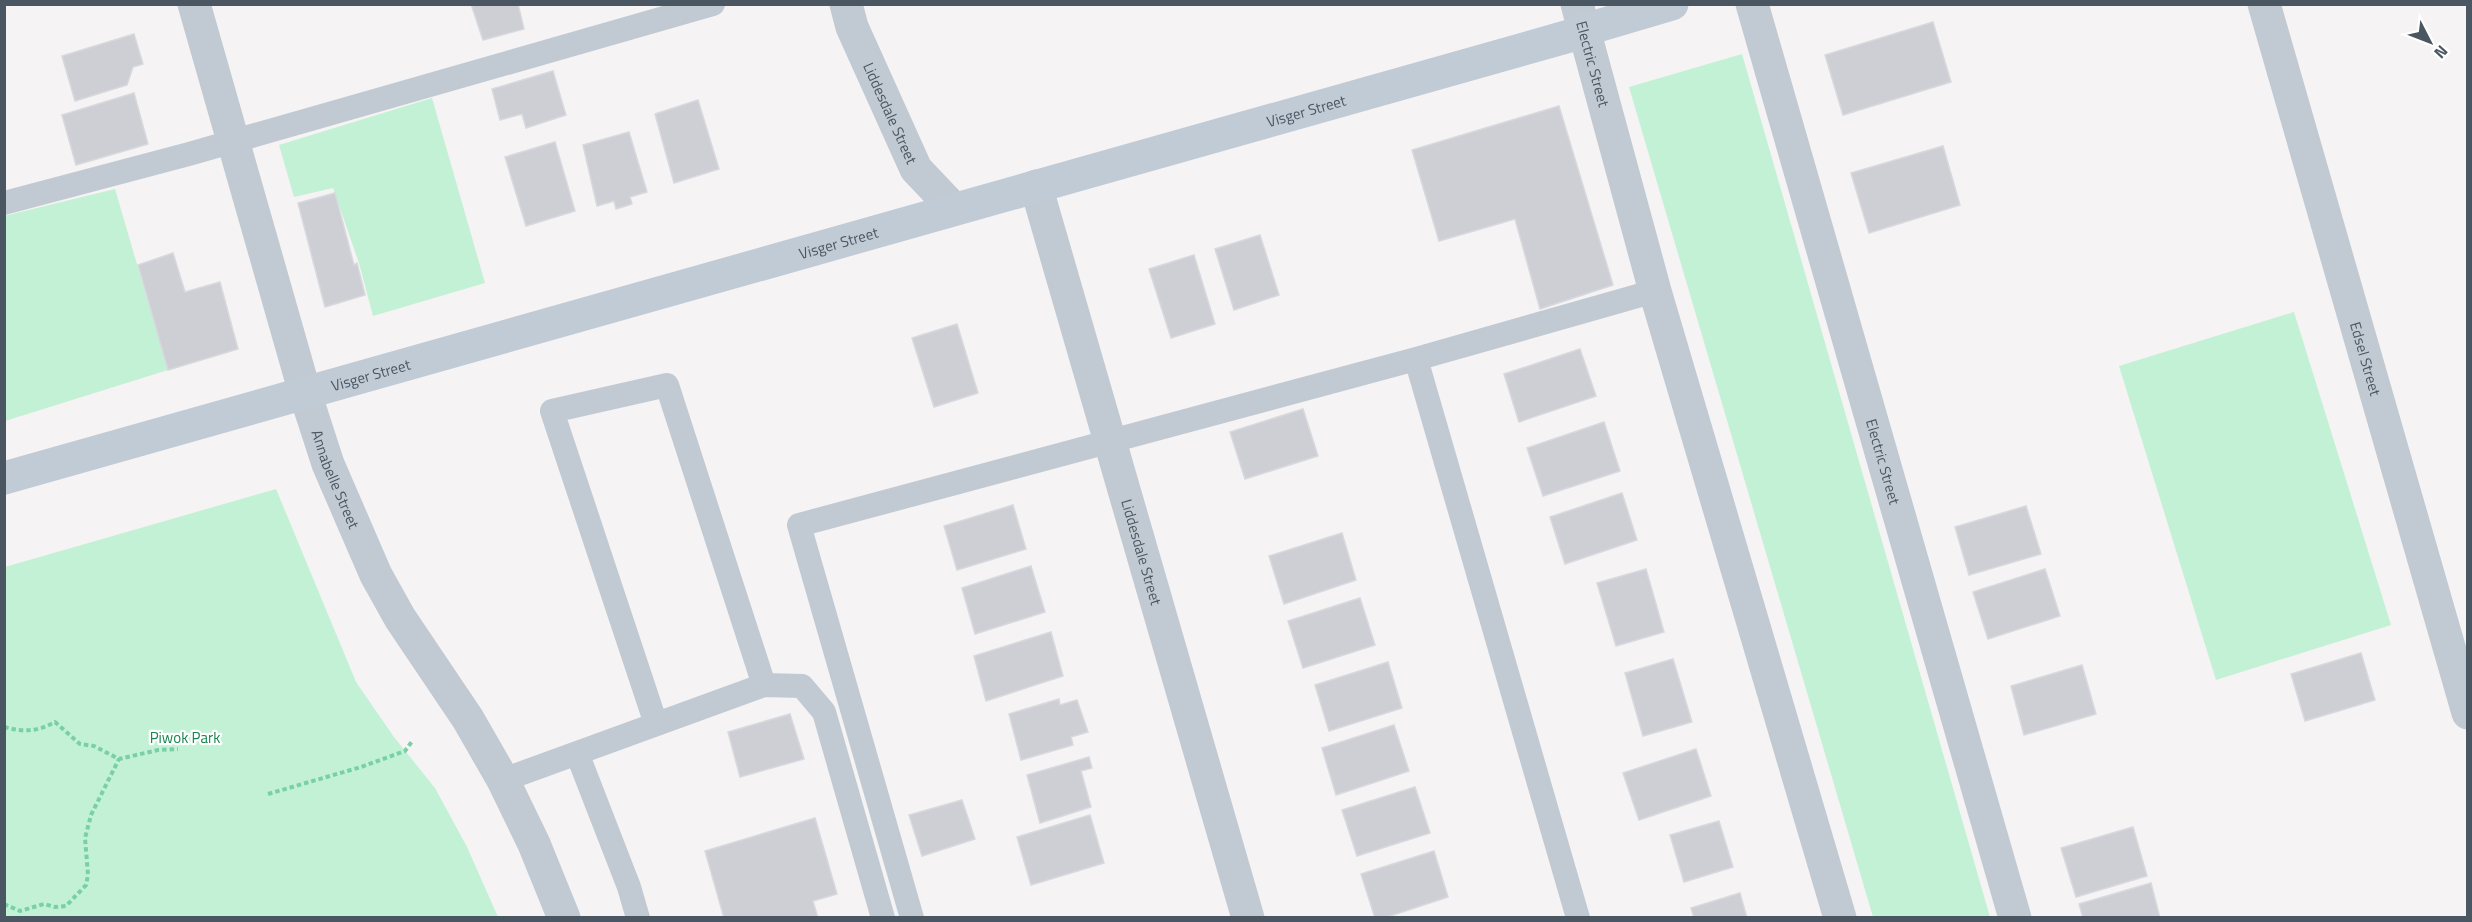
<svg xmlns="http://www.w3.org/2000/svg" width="2472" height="922" viewBox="0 0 2472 922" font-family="'Titillium Web',sans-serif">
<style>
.green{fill:#c3f1d5}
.building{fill:#cdcfd5;stroke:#d7d9de;stroke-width:1.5}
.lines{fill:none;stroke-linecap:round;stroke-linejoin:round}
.path{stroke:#7ad0a6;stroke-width:4;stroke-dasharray:4.5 3;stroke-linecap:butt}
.lane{stroke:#c1cad2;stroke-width:24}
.street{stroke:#c1cad2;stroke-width:33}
.secondary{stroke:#c1cbd6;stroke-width:33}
.labels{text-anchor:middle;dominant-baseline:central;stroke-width:4.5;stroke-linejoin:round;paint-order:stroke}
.street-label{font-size:15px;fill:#4a5661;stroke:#fff}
.park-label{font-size:15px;fill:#17864f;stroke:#fff}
</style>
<rect width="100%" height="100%" fill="#f5f3f3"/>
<path class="green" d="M1742 54 1990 917H1873L1629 87Z
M432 98 485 283 373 316 359 263 333 188 294 197 279 145Z
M115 189 168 370 5 421 4 216Z
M2294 312 2391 625 2216 680 2119 366Z
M276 489 356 682 394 737 435 788 467 847 498 917H5V567Z"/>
<path class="building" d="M471 4H518L524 29 483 40Z
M1933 22 1951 82 1843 115 1825 55Z
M134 34 143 64 133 67 127 85 75 101 62 56Z
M553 71 566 115 526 128 522 114 500 120 492 89Z
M134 93 148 144 76 165 62 115Z
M698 100 719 169 674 183 655 114Z
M1559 106 1613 285 1540 309 1515 219 1439 241 1412 150Z
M629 132 647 192 630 197 632 204 616 209 614 201 597 206 583 145Z
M555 142 575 211 526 226 505 157Z
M1943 146 1960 205 1869 233 1851 173Z
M335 193 354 265 357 263 365 295 325 307 298 203Z
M1260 235 1279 295 1234 310 1215 249Z
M173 253 185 292 220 282 238 349 168 370 138 265Z
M1194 255 1215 324 1171 338 1149 269Z
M957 324 978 393 934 407 912 338Z
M1580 349 1596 396 1519 422 1504 374Z
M1303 409 1318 456 1245 479 1230 432Z
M1604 422 1620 471 1543 496 1527 448Z
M1622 493 1637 540 1565 564 1550 517Z
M1013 505 1026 549 957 570 944 526Z
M2026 506 2041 554 1969 575 1955 527Z
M1342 533 1356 580 1284 604 1269 556Z
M1031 566 1045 612 975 634 962 588Z
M1646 569 1664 632 1616 646 1597 583Z
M2045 569 2060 616 1988 639 1973 592Z
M1360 598 1375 645 1303 668 1288 621Z
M1051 632 1063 676 986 701 974 656Z
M2361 653 2375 700 2305 721 2291 674Z
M1673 659 1692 722 1643 736 1625 673Z
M1388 662 1402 708 1329 731 1315 685Z
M2082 665 2096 714 2024 735 2011 686Z
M1059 699 1060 705 1077 700 1088 732 1071 737 1073 745 1021 760 1009 714Z
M790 714 804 759 740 777 728 732Z
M1394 725 1409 771 1336 795 1322 748Z
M1696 749 1711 796 1639 820 1623 773Z
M1089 757 1092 768 1081 771 1091 807 1040 823 1027 775Z
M1415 787 1430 833 1357 856 1342 810Z
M962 800 975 839 922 856 909 815Z
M1090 815 1104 863 1031 885 1017 837Z
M815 818 837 894 813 901 818 918H724L705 851Z
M1719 821 1733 867 1684 882 1670 835Z
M2133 827 2147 876 2076 897 2061 848Z
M1434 851 1448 897 1384 918H1375L1361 874Z
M2151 883 2160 918H2083L2079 904Z
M1740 893 1747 918H1694L1691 908Z"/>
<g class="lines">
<path class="path" d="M4 727C23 732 37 732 55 722L80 744 94 746 119 759 158 750 178 749
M268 794 361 767 405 751 413 740
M4 904 20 911 44 904 55 907 66 906 86 885 88 875 85 838 91 815 119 759"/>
<path class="lane" d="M4 203 189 154 713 4
M1416 359 1578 918
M764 685 802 686 824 712 883 918
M577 753 629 887 638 918
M503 780 764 685 667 385 552 411 656 724
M912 918 799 525 1416 359 1655 291"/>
<g class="street">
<path id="s1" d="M194 4 305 393 328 464 376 575 400 618 468 719 503 780 534 844 564 918"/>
<path id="s2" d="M846 4 852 27 916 169 954 209"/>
<path id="s3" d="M1577 4 1655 291 1840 918"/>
<path id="s4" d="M1752 4 2015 918"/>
<path id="s5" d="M2264 4 2468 713"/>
<path id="s6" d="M1036 186 1248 918"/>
</g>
<path class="secondary" id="s7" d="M4 478 1573 35 1584 30 1672 4"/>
</g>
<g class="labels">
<g class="street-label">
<text stroke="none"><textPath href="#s3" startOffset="62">Electric Street</textPath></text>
<text stroke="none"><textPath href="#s7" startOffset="1353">Visger Street</textPath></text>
<text stroke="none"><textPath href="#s2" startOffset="118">Liddesdale Street</textPath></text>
<text stroke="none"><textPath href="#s7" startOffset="867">Visger Street</textPath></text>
<text stroke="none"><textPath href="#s5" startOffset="369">Edsel Street</textPath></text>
<text stroke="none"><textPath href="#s7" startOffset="381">Visger Street</textPath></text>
<text stroke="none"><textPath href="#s4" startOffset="476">Electric Street</textPath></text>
<text stroke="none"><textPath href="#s1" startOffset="496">Annabelle Street</textPath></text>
<text stroke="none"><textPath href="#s6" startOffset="381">Liddesdale Street</textPath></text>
</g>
<g class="park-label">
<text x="185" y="737">Piwok Park</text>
</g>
</g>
<rect width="2472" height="922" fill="none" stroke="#4a5661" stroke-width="12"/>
<g transform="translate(2430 42) rotate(132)" stroke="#ffffff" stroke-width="4.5" paint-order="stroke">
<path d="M0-4.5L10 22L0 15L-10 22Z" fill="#4a5661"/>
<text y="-9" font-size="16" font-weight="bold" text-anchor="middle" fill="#4a5661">N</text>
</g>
</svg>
